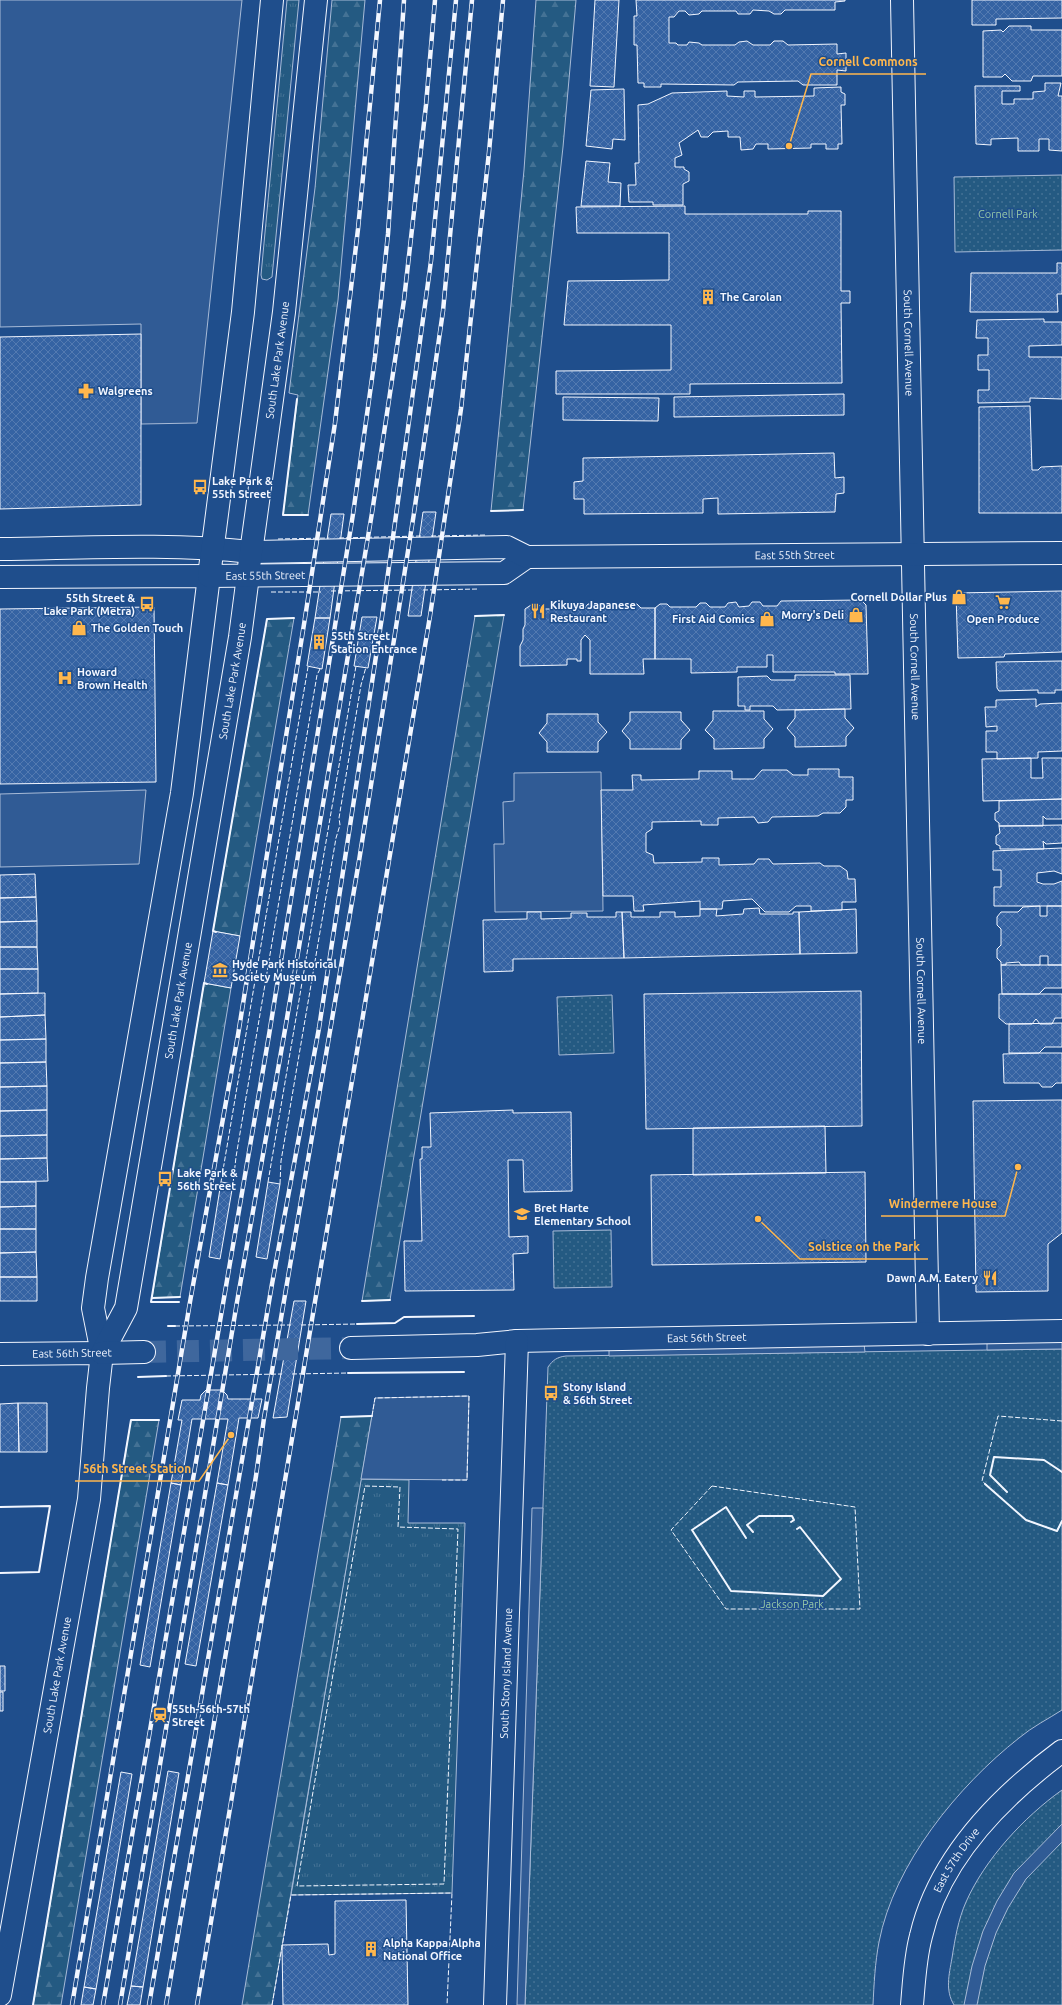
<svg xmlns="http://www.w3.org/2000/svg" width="1062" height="2005" viewBox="0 0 1062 2005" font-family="Ubuntu,sans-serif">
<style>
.grass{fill:url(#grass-tufts);stroke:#a8bbd7}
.forest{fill:url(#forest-firs);stroke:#a8bbd7}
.park{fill:url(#park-dots);stroke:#a8bbd7}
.parking{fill:#305b95;stroke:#a8bbd7}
.building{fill:url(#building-cross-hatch);stroke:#f2f6ff}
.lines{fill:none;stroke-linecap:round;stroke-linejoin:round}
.tertiary-tunnel{stroke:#3f679d;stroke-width:22;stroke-dasharray:22 11;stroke-linecap:butt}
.minor-casing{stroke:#f2f6ff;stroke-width:24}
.tertiary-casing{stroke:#f2f6ff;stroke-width:24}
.secondary-casing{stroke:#f2f6ff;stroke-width:24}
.minor{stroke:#1f4e8c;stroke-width:22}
.tertiary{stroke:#1f4e8c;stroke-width:22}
.secondary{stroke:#1f4e8c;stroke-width:22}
.rail-casing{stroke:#f2f6ff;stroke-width:4.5}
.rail{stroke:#1f4e8c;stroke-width:3;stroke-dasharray:9;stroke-linecap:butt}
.fence{stroke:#f2f6ff;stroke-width:1;stroke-dasharray:5 2;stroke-linecap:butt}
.wall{stroke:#f2f6ff;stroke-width:2}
.labels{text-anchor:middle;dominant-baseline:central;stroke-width:3;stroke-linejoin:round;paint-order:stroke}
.park-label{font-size:11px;fill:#97c8a6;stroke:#1f4e8c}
.poi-label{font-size:11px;font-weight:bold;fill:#f2f6ff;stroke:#1f4e8c;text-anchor:start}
.street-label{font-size:11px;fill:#f2f6ff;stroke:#1f4e8c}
.leader{fill:none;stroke:#ffb74d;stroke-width:1.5}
.callout-dot{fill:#ffb74d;stroke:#1f4e8c;stroke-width:1.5}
.callout-label{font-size:12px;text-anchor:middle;font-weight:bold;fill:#ffb74d;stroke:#1f4e8c;stroke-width:3;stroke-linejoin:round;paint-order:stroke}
</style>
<defs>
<pattern id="grass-tufts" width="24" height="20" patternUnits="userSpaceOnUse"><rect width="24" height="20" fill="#245a82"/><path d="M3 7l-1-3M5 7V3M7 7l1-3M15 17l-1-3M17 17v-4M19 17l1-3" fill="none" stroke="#447295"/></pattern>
<pattern id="forest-firs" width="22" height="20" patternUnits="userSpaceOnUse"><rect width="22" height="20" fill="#245a82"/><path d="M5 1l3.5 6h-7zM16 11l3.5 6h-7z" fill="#447295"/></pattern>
<pattern id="park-dots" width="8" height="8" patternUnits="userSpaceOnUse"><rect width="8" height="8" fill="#245a82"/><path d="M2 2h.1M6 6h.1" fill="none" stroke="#447295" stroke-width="1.8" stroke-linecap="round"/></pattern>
<pattern id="building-cross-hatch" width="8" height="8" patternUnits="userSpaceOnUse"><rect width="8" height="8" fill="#3563a3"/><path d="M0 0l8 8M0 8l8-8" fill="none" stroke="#537ab1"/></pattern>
</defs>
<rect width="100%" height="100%" fill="#1f4e8c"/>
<path class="grass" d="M287 0H299L272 277 267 280 262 279 261 275Z
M361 1479 409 1480 408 1523H465L452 1893 291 1895Z"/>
<path class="forest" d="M332 0H365L338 300 308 515H283L298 395 289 393 315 188Z
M536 0H576L563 147 523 510 491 511 524 170Z
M504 615 390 1300 362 1301 475 616Z
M294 618 240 936 213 931 267 619Z
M204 983 231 988 180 1297 152 1298Z
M372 1416 272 2005H242L341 1417Z
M131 1420H159L61 2005H33Z"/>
<path class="park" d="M1062 175V250L955 252 954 177Z
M612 995 614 1053 559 1055 557 997Z
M611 1230 612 1287 554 1288 553 1231Z
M1062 1349V1710C1048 1719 1032 1727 1019 1738 958 1786 894 1864 879 1942 875 1963 874 1984 873 2005H525L548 1367C553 1360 557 1357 566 1356Z
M1062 1790V2005H954C945 1990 949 1975 952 1958 955 1939 958 1920 966 1902 985 1859 1024 1817 1062 1790Z"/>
<path class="parking" d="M0 0H242L197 423 141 424V324L0 327Z
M601 772 603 911 495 912 494 844H504L503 802 514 801V773Z
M146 790 139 864 0 867V794Z
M1062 1341V1349L987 1350V1342Z
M864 1344 865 1352 609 1356V1347Z
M469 1396 467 1480 361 1479 375 1398Z
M532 1508H543L525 2005H517Z
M1062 1824V1842L1026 1879 1008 1908 996 1933 985 1966 977 2005H964L972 1966 983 1931 997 1901 1014 1873Z"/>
<path class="building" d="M595 0H619L614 87 590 86Z
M636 0H845V1L835 2V10H785L781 14H774L769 11 753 10 750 14H738L736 11H702L699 14 689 15 685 11H679L674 17H669V43H676L678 45H687L689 42 699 43 702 45H735L739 42 747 41 753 45H770L774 41H783L788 45 837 44V54L846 53V71L837 70V85H803L798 81 738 82 734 85 661 84V87H644V83H638L637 45H634V16H637Z
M972 0H1062V18L996 19V25H972Z
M1009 26H1031V30H1062V76H1033L1031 81H1012L1005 74 1002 77H983V31L1001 30 1003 32Z
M1045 83H1061L1058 96H1062V151L1049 150V139H1039V151H1018V138L991 139V145L976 144 975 86H1020V91H1002V104H1014V99H1033V92L1045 91Z
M841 87V92L845 94V105H841L842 144H838V149H826V144H811V148L768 149V144H756L753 149 741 150 740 137H728V131L713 132 708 137H701L698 130 679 143 682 155 675 158V167H684V169L689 172V181L683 184V205H653V202H629L628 185H636L635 163H639L638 105 648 104 672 93 727 91V96L744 97V91H755V97L814 96V88Z
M624 89 625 140 613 139 612 149 586 146 591 90Z
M586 161 610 163 608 182 621 183 620 206H581Z
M685 206V214H808V211H841V291H850V303H841L842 383 690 384V394H556V371L671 370V325H564L568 281 669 280V233H577L576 207Z
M1057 263H1062V294H1057L1058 312H970L971 273H1057Z
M1044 319V322H1062V345L1029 346V357H1062V399L1030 398V402L978 403V390H989V370H978V355H988V338H976L977 320Z
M141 334V505L0 509V337Z
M844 394V415L674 417V397Z
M563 397 659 398 658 421 563 420Z
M1030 406 1032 470H1038L1041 467 1062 466V513H979V407Z
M834 453 835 478 844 477V493L836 494 835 512 718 514V498L703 499V513L584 514V499H574V482L583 481V458Z
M423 512H436L421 616H408Z
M331 514H344L330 618H315Z
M1062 591V652L1005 654 1004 657 958 658 956 593Z
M861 600 866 605 868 674H835V672H773V655H767V667H737V672L691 673V659H655V608L660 604H667L670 607H696L700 603H706L710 607H725L728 603 736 602 739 607 749 606 752 602H760L763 606H777L781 601Z
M573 604H580L584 609 588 604H596L600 609 627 608 630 604H637L641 608H655V659H643L644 674H590V640L585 635 581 640V661H577V659H567V665L520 666V646L523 640V629L525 625V609L531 605H539L541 609H569Z
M154 607 156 782 0 784V609Z
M362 617H377L368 668 354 666Z
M315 618H330L322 669 307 666Z
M1062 661V690H1055V693H1038V690L999 691 997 688 996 662Z
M795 675H850L851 709 777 710 773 706H750V710H745V706H738V677L767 676 771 680H795Z
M1036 699V707L1040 704 1062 703V751L1038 752V758L997 759V752H986V731H997V726L986 727 985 707H996V700Z
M845 709V718L854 728 846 737V746L795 747V737L787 728 795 718V710Z
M713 711H764V719L773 729 764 739V748L714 749V739L705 730 713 720Z
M630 712H681V720L690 730 681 740V749H630V740L622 731 630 721Z
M547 714H598V722L607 732 598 742V752H547V742L539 733 547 723Z
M1031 758V778H1043L1042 758H1062V799L983 801 982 759Z
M808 769H839V777H853V800H846V807L840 813H823L818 816 772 817 768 822 758 823 754 817 718 818V825H701V821L652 822V829L646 833V852L653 855 654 863 702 862V858H719V865L754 864 758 859H769L773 864 820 863 824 866H840L847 871 848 879H855L856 902H842V910L811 911V906H796L789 912H765L752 899 723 901 722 909H700V901L643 905 644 911H634L633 896H603L601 790H633L632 775H641V780L699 779V771H732V779H754L762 770H787L793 775H808Z
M1062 799V819H1046L1043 816V826H999V823L995 820V813L999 811V801Z
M1062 825V843L1046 844 1043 841 1044 849H1000V846L996 844V836L1000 833 999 826Z
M1062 848V874L1054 871 1037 873V882L1043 884H1054L1062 881V906H994V887H1001V870H993V851Z
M35 874 36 897 0 898V875Z
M36 897 37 921 0 922V898Z
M1040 906V916H1047V906H1062V965H1048V956H1040V965H1021L1019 962 1006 963V965H1001V962L997 958V949L1001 945V929L997 925V917L1001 912H1018L1023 907Z
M759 908 760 914H793V912H799L800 954 624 958 622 912H631V917H660V912H675V917L700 916V909H717L716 916 743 914 744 909Z
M856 909 857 953 800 954 799 912Z
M527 912H541V919L571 918V913H587V917H616V912H622L624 958 513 959V971L484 972 483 920 527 919Z
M37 921V947H0V922Z
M213 931 240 936 231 988 204 983Z
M0 947H37L38 969H0Z
M1001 965H1062V988H1045L1039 994H1002Z
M0 969H38V993L0 994Z
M861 991 862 1126 646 1129 644 994Z
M45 993V1015L0 1017V994Z
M999 994H1062V1018H1055L1052 1024H1040L1036 1019 1032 1024H1006L999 1018Z
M45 1015 46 1039 0 1040V1017Z
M1062 1023V1047H1045L1039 1053H1009V1024Z
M46 1039V1062L0 1063V1040Z
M1039 1053H1062V1083H1056L1052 1087H1042L1039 1083H1004L1003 1054Z
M46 1062 47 1086 0 1087V1063Z
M47 1086V1110L0 1111V1087Z
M1062 1100V1233L1048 1244V1291L976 1292 973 1101Z
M47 1110V1135L0 1136V1111Z
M513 1110V1113L571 1112 572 1191 524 1192 523 1160H508L509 1237 528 1236V1253L513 1254 514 1290 405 1291 404 1241H422L420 1159H422V1147H431L430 1113Z
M825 1126 826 1173 693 1175V1128Z
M47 1135V1158L0 1159V1136Z
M47 1158 48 1181 0 1182V1159Z
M865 1172 866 1262 652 1265 651 1175Z
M0 1182H36V1206L0 1207Z
M221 1182 233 1184 220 1259 209 1257Z
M268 1182 280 1184 267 1259 256 1257Z
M36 1206V1229H0V1207Z
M0 1229H36V1252L0 1253Z
M36 1252 37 1277H0V1253Z
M0 1277H37V1301H0Z
M294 1301H306L287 1417 273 1418Z
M206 1390H222L227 1395 228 1399H262L258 1418H239L228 1485 217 1483 228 1419H192L181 1485 171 1483 182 1420H178L182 1400H200L201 1395Z
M18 1403 19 1452H0V1404Z
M18 1403H47V1452H19Z
M171 1483 181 1485 150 1667 140 1665Z
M217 1483 228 1485 196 1666 185 1664Z
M0 1666H5V1691H0Z
M0 1692H3V1711H0Z
M168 1771 179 1773 143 1987 131 1986Z
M121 1772 132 1774 96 1989 84 1987Z
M406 1900 408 2005H283L282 1945 328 1944 329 1955 335 1954V1901Z
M131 1986 143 1987 140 2005H127Z
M84 1987 96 1989 93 2005H81Z"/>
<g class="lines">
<path class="tertiary-tunnel" d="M144 1352 351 1348"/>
<defs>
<g id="minor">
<path id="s1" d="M902 0 928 1334"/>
<path d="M0 1354 102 1353 98 1388 89 1499 0 1995"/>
</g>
<g id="tertiary">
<path d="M0 549C84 548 168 543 251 552"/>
<path d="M0 577 209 576 182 793 97 1278 93 1308 102 1353"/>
<path id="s2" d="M351 1348 477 1345 517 1341 565 1340 1062 1331"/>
<path id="s3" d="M102 1353 126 1308 240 637 248 576"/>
<path d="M102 1353 144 1352"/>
<path id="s4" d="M495 2005 517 1341"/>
</g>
<g id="secondary">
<path id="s5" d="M272 0 243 312 209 576 504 573 527 557"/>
<path id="s6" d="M251 552 507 547 527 557 1062 553"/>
<path id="s7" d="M249 567 284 312 316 0"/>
<path id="s8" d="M912 2005C914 1982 915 1958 921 1936 939 1858 1000 1797 1062 1751"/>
</g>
</defs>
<use href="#minor" class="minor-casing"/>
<use href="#tertiary" class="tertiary-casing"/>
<use href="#secondary" class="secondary-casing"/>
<use href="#minor" class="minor"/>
<use href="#tertiary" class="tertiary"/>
<use href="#secondary" class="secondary"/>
<defs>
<path id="rail" d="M72 2005 190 1302 238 1035 305 618 335 423 358 229 380 0
M103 2005 269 1035 353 514 375 357 388 234 404 0
M120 2005 237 1302 286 1024 372 513 404 300 426 105 435 0
M149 2005 272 1284 319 1028 382 617 431 261 456 0
M166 2005 256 1476 264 1418 359 861 414 513 443 311 472 0
M197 2005 430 616 461 409 489 152 503 0"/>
</defs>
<use href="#rail" class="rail-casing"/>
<use href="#rail" class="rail"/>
<path class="fence" d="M431 536 487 535
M339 538 421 536
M278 539 329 538
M423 590 479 589
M331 591 415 590
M271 592H321
M221 1182 308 667
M268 1182 356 666
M233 1184 236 1157 317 675 320 669
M280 1184 281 1161 336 838 340 825 339 818 361 685 366 667
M301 1325 357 1324
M175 1326 291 1325
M292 1374 348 1373
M166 1376 282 1374
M372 1416 375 1398 469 1396 467 1480H442
M1062 1421 998 1416 982 1481 1026 1520 1057 1531 1062 1521
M365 1486 400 1487 398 1527 458 1529 444 1884 297 1886Z
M712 1486 855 1507 860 1609H726L671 1530Z
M272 2005 291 1895 452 1893 447 2005"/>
<path class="wall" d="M297 399 283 515H308
M491 511 523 510
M475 616 504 615
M216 932 213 931 267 619 294 618
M152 1298 180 1297
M362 1301 390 1300
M179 1302H151L204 983 207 984
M357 1324 395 1323 404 1317 474 1316
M168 1326H175
M348 1373 464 1372
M138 1377 166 1376
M341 1417 372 1416
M985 1484 1026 1520 1057 1531 1062 1521
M1007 1492 990 1475 994 1457 1044 1460 1062 1472
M0 1507 50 1506 39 1572 0 1573
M753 1532 747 1525 759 1516H792L794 1520 791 1522
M746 1538 726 1507 692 1530 731 1591 823 1596 841 1579 800 1527 797 1529
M33 2005 131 1420H159"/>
</g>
<defs>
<symbol id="building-bare" viewBox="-9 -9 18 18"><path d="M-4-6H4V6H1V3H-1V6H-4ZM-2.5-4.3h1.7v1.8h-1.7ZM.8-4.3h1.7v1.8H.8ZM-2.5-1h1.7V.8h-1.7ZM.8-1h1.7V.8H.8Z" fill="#ffb74d" stroke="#1f4e8c" stroke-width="2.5" paint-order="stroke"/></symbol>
<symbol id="pharmacy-bare" viewBox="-9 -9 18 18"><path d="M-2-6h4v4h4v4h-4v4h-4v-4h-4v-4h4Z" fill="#ffb74d" stroke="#1f4e8c" stroke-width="2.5" paint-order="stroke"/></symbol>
<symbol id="bus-bare" viewBox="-9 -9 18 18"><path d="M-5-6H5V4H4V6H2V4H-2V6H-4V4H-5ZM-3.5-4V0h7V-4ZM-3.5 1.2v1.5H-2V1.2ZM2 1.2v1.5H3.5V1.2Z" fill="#ffb74d" stroke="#1f4e8c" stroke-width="2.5" paint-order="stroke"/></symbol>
<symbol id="shop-bare" viewBox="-9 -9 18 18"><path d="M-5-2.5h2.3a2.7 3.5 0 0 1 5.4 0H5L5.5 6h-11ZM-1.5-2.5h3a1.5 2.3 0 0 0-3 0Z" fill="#ffb74d" stroke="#1f4e8c" stroke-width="2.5" paint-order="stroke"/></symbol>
<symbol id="supermarket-bare" viewBox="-9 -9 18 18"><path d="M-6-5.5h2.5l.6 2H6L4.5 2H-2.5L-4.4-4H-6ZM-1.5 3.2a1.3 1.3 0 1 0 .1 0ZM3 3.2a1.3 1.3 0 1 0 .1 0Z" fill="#ffb74d" stroke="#1f4e8c" stroke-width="2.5" paint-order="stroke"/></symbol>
<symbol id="restaurant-bare" viewBox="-9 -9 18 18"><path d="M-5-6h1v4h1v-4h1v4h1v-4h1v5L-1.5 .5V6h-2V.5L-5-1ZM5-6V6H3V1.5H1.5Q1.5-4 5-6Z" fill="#ffb74d" stroke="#1f4e8c" stroke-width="2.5" paint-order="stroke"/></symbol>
<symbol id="hospital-bare" viewBox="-9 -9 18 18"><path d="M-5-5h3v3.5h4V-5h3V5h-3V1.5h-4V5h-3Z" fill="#ffb74d" stroke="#1f4e8c" stroke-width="2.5" paint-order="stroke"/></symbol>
<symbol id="museum-bare" viewBox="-9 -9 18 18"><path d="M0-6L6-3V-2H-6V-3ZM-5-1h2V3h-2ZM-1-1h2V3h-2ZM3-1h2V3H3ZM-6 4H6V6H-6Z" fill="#ffb74d" stroke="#1f4e8c" stroke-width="2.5" paint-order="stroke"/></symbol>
<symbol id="school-bare" viewBox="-9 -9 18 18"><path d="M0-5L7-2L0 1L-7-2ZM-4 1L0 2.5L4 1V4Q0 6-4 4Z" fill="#ffb74d" stroke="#1f4e8c" stroke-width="2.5" paint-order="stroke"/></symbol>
<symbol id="station-bare" viewBox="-9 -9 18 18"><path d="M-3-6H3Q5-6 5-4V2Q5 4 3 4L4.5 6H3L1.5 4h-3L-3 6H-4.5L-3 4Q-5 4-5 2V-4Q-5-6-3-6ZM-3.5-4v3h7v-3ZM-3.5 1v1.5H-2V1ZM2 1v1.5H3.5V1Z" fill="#ffb74d" stroke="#1f4e8c" stroke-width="2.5" paint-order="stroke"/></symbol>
</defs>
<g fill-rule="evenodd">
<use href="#building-bare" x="697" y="286" width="22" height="22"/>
<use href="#pharmacy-bare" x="75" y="380" width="22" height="22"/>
<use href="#bus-bare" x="189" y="476" width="22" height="22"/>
<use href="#shop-bare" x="948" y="586" width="22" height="22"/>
<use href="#supermarket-bare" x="992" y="591" width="22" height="22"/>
<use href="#bus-bare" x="136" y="593" width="22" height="22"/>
<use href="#restaurant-bare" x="527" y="600" width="22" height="22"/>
<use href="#shop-bare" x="845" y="604" width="22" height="22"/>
<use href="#shop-bare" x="756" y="608" width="22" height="22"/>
<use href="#shop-bare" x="68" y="617" width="22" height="22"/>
<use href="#building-bare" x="308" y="631" width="22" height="22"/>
<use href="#hospital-bare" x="54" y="667" width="22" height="22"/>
<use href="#museum-bare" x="209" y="959" width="22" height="22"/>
<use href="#bus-bare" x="154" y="1168" width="22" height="22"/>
<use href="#school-bare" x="511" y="1203" width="22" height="22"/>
<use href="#restaurant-bare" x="979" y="1267" width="22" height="22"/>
<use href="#bus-bare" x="540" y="1382" width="22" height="22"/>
<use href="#station-bare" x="149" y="1704" width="22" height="22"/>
<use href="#building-bare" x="360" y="1938" width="22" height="22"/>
</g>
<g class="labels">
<g class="park-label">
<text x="1008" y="214">Cornell Park</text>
<text x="792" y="1604">Jackson Park</text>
</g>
<g class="poi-label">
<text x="720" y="297">The Carolan</text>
<text x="98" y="391">Walgreens</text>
<text x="212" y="481">Lake Park &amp;<tspan x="212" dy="13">55th Street</tspan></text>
<text x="947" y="597" text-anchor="end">Cornell Dollar Plus</text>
<text x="135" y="598" text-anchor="end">55th Street &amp;<tspan x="135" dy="13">Lake Park (Metra)</tspan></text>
<text x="550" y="605">Kikuya Japanese<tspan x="550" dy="13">Restaurant</tspan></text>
<text x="844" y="615" text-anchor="end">Morry's Deli</text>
<text x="755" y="619" text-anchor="end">First Aid Comics</text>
<text x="1003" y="619" text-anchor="middle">Open Produce</text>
<text x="91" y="628">The Golden Touch</text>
<text x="331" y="636">55th Street<tspan x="331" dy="13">Station Entrance</tspan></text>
<text x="77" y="672">Howard<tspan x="77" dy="13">Brown Health</tspan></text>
<text x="232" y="964">Hyde Park Historical<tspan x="232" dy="13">Society Museum</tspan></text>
<text x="177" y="1173">Lake Park &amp;<tspan x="177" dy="13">56th Street</tspan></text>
<text x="534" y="1208">Bret Harte<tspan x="534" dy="13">Elementary School</tspan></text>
<text x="978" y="1278" text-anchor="end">Dawn A.M. Eatery</text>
<text x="563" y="1387">Stony Island<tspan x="563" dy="13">&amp; 56th Street</tspan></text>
<text x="172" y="1709">55th-56th-57th<tspan x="172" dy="13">Street</tspan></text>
<text x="383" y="1943">Alpha Kappa Alpha<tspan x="383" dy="13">National Office</tspan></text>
</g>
<g class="street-label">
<text stroke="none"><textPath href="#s1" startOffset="343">South Cornell Avenue</textPath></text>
<text stroke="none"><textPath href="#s7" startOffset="209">South Lake Park Avenue</textPath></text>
<text stroke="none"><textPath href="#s6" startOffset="546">East 55th Street</textPath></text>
<text stroke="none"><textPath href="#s5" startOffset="636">East 55th Street</textPath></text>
<text stroke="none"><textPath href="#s1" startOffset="667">South Cornell Avenue</textPath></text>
<text stroke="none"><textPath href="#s3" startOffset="687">South Lake Park Avenue</textPath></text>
<text stroke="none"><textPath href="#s1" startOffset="991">South Cornell Avenue</textPath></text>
<text stroke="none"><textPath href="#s3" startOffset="363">South Lake Park Avenue</textPath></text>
<text stroke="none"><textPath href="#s2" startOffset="356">East 56th Street</textPath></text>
<text transform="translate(72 1353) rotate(-1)">East 56th Street</text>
<text stroke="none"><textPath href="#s4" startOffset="332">South Stony Island Avenue</textPath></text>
<text transform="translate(57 1675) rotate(-80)">South Lake Park Avenue</text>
<text stroke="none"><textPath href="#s8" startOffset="154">East 57th Drive</textPath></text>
</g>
</g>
<path class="leader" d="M789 146L811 74H926M1018 1167L1005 1216H881M758 1219L800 1259H928M231 1435L199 1481H75"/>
<g class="callout-dot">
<circle cx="789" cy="146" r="4"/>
<circle cx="1018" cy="1167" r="4"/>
<circle cx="758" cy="1219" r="4"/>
<circle cx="231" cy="1435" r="4"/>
</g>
<g class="callout-label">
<text x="868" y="66">Cornell Commons</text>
<text x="943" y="1208">Windermere House</text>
<text x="864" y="1251">Solstice on the Park</text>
<text x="137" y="1473">56th Street Station</text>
</g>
</svg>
